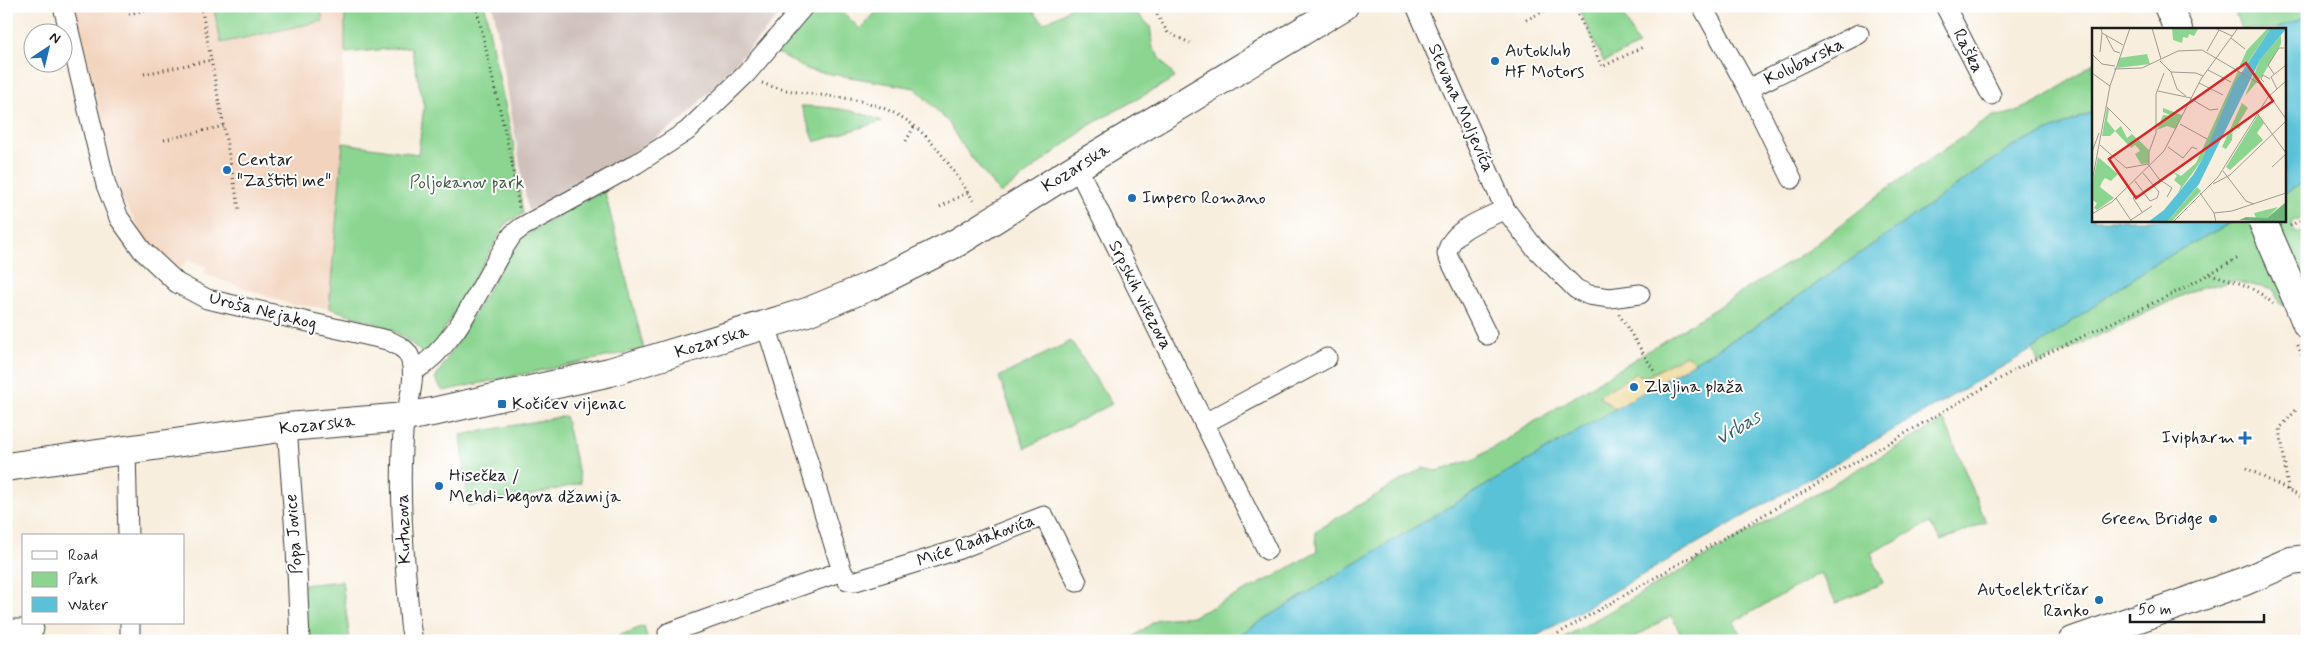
<svg xmlns="http://www.w3.org/2000/svg" width="2313" height="647" viewBox="0 0 2313 647" font-family="Mynerve,sans-serif">
<style>
.built{fill:#f2d4be}
.industrial{fill:#cfc0ba}
.green{fill:#8bd591;stroke:#547856}
.sand{fill:#eeda9e;stroke:#857b5d}
.water{fill:#5ac2d7;stroke:#3b6f7a}
.lines{fill:none;stroke-linecap:round;stroke-linejoin:round}
.street-casing{stroke:#3d3c39;stroke-width:21}
.secondary-casing{stroke:#3d3c39;stroke-width:30}
.path{stroke:#3d3c39;stroke-width:3;stroke-dasharray:1 4;stroke-linecap:butt}
.street{stroke:#fff;stroke-width:19}
.secondary{stroke:#fff;stroke-width:28}
.secondary-bridge-casing{stroke:#3d3c39;stroke-width:30;stroke-linecap:butt}
.secondary-bridge{stroke:#fff;stroke-width:28}
.poi-dot{fill:#1f6fb2;stroke:#fff;stroke-width:2}
.labels{text-anchor:middle;dominant-baseline:central;stroke-width:4;stroke-linejoin:round;paint-order:stroke}
.poi-label{font-size:18px;fill:#1c1c1c;stroke:#fff;text-anchor:start}
.street-label{font-size:18px;fill:#1c1c1c;stroke:#fff}
.park-label{font-size:18px;fill:#435d45;stroke:#fff}
.water-label{font-size:19px;font-style:italic;fill:#355e67;stroke:#fff}
.inset-road{fill:none;stroke:#a09a90;stroke-width:1}
.view{fill:#d62828;fill-opacity:0.15;stroke:#d62828;stroke-width:2.5}
.inset-edge{fill:none;stroke:#1c1c1c;stroke-width:2.5}
</style>
<rect width="100%" height="100%" fill="#fff"/>
<filter id="ink" filterUnits="userSpaceOnUse"><feTurbulence type="fractalNoise" baseFrequency=".02" numOctaves="2"/><feDisplacementMap in="SourceGraphic" scale="10" xChannelSelector="R" yChannelSelector="G"/><feConvolveMatrix kernelMatrix="1 2 1 2 8 2 1 2 1" color-interpolation-filters="sRGB"/></filter>
<filter id="wash" filterUnits="userSpaceOnUse"><feTurbulence type="fractalNoise" baseFrequency=".0096" numOctaves="4" result="noise"/><feDisplacementMap in="SourceGraphic" scale="20" xChannelSelector="R" yChannelSelector="G"/><feGaussianBlur stdDeviation="1.12" result="paint"/><feColorMatrix in="noise" values="0 0 0 0 0 0 0 0 0 0 0 0 0 0 0 0 0 1.4 0 .05"/><feComposite in="paint" operator="in"/></filter>
<g filter="url(#wash)">
<rect width="100%" height="100%" fill="#f8eede"/>
<path class="built" d="M74 6H345L343 143 329 308 293 305 204 274 206 266 188 260 178 270 143 235 120 196Z"/>
<path class="industrial" d="M493 6H788L684 119 606 171 528 211Z"/>
<path class="green" d="M213 6H320L323 21 221 43Z
M345 6H485L493 50 513 141 523 214 507 222 433 349 425 355 401 335 381 325 329 308 343 143 418 154 424 107 411 47 345 53Z
M814 6H837L860 29 882 6H1028L1044 23 1063 13 1071 6H1129L1150 26 1153 48 1175 78 1090 125 1000 194 959 141 949 123 915 88 808 70 776 52Z
M1577 6H1619L1638 45 1604 62Z
M2233 6H2307V16L2276 29H2241Z
M2093 63V112L2012 147 1756 326 1695 362 1686 355 1645 377 1599 397 1616 409 1405 533 1229 641H1127L1158 619 1194 616 1275 576 1317 551 1315 531 1422 468 1437 471 1475 459 1809 250 1884 191 1993 116C2024 116 2069 82 2093 63Z
M801 106C830 107 855 109 882 121L815 142Z
M2307 181V215L2291 222 2295 233 2307 229V297L2280 305 2274 290 2234 281 2194 290 2039 364 2033 349 2152 265 2236 220H2284V194Z
M604 189 644 349 443 391 435 379 513 248 521 238Z
M1071 341 1112 404 1025 448 999 377Z
M565 416 581 483 533 495 468 506 461 435Z
M1944 420 1986 522 1941 541 1930 523 1871 553 1883 583 1836 603 1820 573 1734 622 1744 641H1685L1671 616 1628 641H1558Z
M342 581 350 641H304L302 585Z
M644 626 648 641H619L618 636Z"/>
<path class="sand" d="M1686 355 1695 362 1616 409 1598 396 1635 374 1646 377Z"/>
<path class="water" d="M2307 16V181L2284 194V29H2276Z
M2093 112V220H2236L2152 265 2033 349 1528 641H1229L1405 533 1756 326 2012 147Z"/>
</g>
<g filter="url(#ink)">
<g class="lines">
<defs>
<path id="street" d="M63 6 106 185 119 218 142 250 177 283 207 299 387 340C396 344 407 348 410 358 418 379 405 411 403 433 398 496 405 561 410 624L413 641
M1416 6 1505 209 1533 246 1576 289 1589 295 1610 298 1640 294
M1702 6 1748 89 1792 179
M1945 6 1991 95
M1748 89 1859 34
M1077 167 1267 550
M766 325 842 571 847 580 856 581 957 550 1044 516 1077 582
M1487 335 1447 254C1450 229 1486 219 1505 209
M413 372C462 342 481 279 513 234L522 227 636 164 687 131 746 74 804 6
M1205 423 1327 358
M287 427 296 547 300 641
M126 449 128 536
M130 623V641
M6 629H34
M668 633 842 571"/>
<path id="secondary" d="M2168 6 2178 29
M2297 300 2307 325
M6 467 287 427 406 417 437 411 610 372 807 312 870 286 958 242 1077 167 1344 6
M2073 641 2245 581 2291 561 2307 559"/>
</defs>
<use href="#street" class="street-casing"/>
<use href="#secondary" class="secondary-casing"/>
<path class="path" d="M201 6 239 209
M476 6 511 158 519 208
M1152 6 1168 33 1190 43
M1574 6 1602 67 1643 47
M129 14 161 6
M1526 20 1554 6
M144 74 211 60
M762 83C787 93 817 94 844 98 918 109 937 147 976 204
M164 140 224 126
M906 141 915 125
M940 207 968 192
M2290 226 2307 216
M2210 274C2233 281 2255 286 2273 304
M1619 314 1654 371
M2298 345 2307 368
M2246 468 2307 500
M2288 490 2280 428 2297 409
M1545 641 2029 362 2176 292 2240 257"/>
<use href="#street" class="street"/>
<use href="#secondary" class="secondary"/>
<defs>
<path id="secondary-bridge" d="M2262 220 2297 300"/>
</defs>
<use href="#secondary-bridge" class="secondary-bridge-casing"/>
<use href="#secondary-bridge" class="secondary-bridge"/>
</g>
</g>
<g class="poi-dot">
<circle cx="1495" cy="61" r="5"/>
<circle cx="227" cy="170" r="5"/>
<circle cx="1132" cy="198" r="5"/>
<circle cx="1634" cy="387" r="5"/>
<rect x="497" y="399" width="10" height="10" rx="2.5"/>
<path d="M2242.5 430.5h5v5h5v5h-5v5h-5v-5h-5v-5h5z"/>
<circle cx="439" cy="486" r="5"/>
<circle cx="2213" cy="519" r="5"/>
<circle cx="2099" cy="600" r="5"/>
</g>
<g class="labels">
<g class="poi-label">
<text x="1505" y="51">Autoklub<tspan x="1505" dy="21">HF Motors</tspan></text>
<text x="237" y="160">Centar<tspan x="237" dy="21">"Zaštiti me"</tspan></text>
<text x="1142" y="198">Impero Romano</text>
<text x="1644" y="387">Zlajina plaža</text>
<text x="512" y="404">Kočićev vijenac</text>
<text x="2235" y="438" text-anchor="end">Ivipharm</text>
<text x="449" y="476">Hisečka /<tspan x="449" dy="21">Mehdi-begova džamija</tspan></text>
<text x="2203" y="519" text-anchor="end">Green Bridge</text>
<text x="2089" y="590" text-anchor="end">Autoelektričar<tspan x="2089" dy="21">Ranko</tspan></text>
</g>
<g class="street-label">
<text transform="translate(1968 51) rotate(63)">Raška</text>
<text transform="translate(1804 62) rotate(-26)">Kolubarska</text>
<text transform="translate(1461 108) rotate(66)">Stevana Moljevića</text>
<text transform="translate(1076 168) rotate(-32)">Kozarska</text>
<text transform="translate(1140 295) rotate(63)">Srpskih vitezova</text>
<text transform="translate(263 311) rotate(14)">Uroša Nejakog</text>
<text transform="translate(712 342) rotate(-17)">Kozarska</text>
<text transform="translate(317 425) rotate(-6)">Kozarska</text>
<text transform="translate(404 529) rotate(-92)">Kutuzova</text>
<text transform="translate(294 534) rotate(-94)">Popa Jovice</text>
<text transform="translate(976 541) rotate(-20)">Miće Radakovića</text>
</g>
<g class="park-label">
<text x="467" y="183">Poljokanov park</text>
</g>
<g class="water-label">
<text transform="translate(1738 428) rotate(-32)">Vrbas</text>
</g>
</g>
<g transform="translate(2092 28)">
<rect width="194" height="194" fill="#f8eede"/>
<path d="M80 0H104L106 1 102 8 97 6 96 10 91 9 90 15 81 12ZM176 0H179L152 40 148 37 155 22ZM189 7V16L171 47 153 68 168 32ZM55 26 58 36 25 40 27 30ZM146 43 149 45 112 129 86 165 89 158 82 152 85 148 80 143 89 148 104 135ZM150 75 156 80 146 96 149 98 147 101 141 99 140 112 134 121 130 119ZM15 79 17 81 15 93 23 103 29 98 35 110 40 106 53 118 57 122V135L49 136 43 126 48 123 46 120 43 117 39 120 23 103 18 108H10ZM71 80 90 87 84 101 75 98 65 102 71 87 80 88 71 84ZM166 87 172 95 165 105 171 112 138 142 134 139ZM6 129 26 146 19 153 13 150 10 154 8 159 22 170 5 182 2 180 5 175 0 172V157ZM105 159 109 163 79 194H75ZM186 179 175 190H164L162 185Z" fill="#8bd591"/>
<path d="M194 174 193 194 147 192 154 189 175 190Z" fill="#70b67b"/>
<path d="M179 0 194 1 168 32 107 156 75 194H56L72 182 101 147 111 130 142 56Z" fill="#5ac2d7"/>
<path class="inset-road" d="M9 0 10 5 31 17M60 0 69 31M123 0 140 8M14 8 22 23 28 25M139 10 153 21M115 23 127 2M8 24 10 5M0 26 10 36 23 38M68 33 79 44 104 45 111 48M22 41 50 40 86 23 110 22 170 57 194 91M116 42 139 54M79 44 85 61 94 68M0 45 18 58M182 46 176 37 187 20H192M172 54 169 51 171 47 178 51M107 55 131 67M185 61 179 49 194 37M66 63 99 70M99 71 118 82 126 81M14 78 39 103M165 85 194 125M88 96 115 111M8 117 34 140 56 136 67 151 80 160 75 169M76 119 91 130 100 119 105 121M0 124 7 105M57 136V124L64 105V66L72 45M180 139 194 126M131 143 154 173 162 176M43 153 58 173 65 170 67 164 51 145M0 154 18 58 38 0M121 156 138 147 194 93M108 165 122 185 124 194M45 167 41 170 50 184M24 170 40 194M122 185 140 183 194 165M0 186 20 174 72 123 109 51 146 0M39 192 60 178M81 194 126 149 176 69 194 53"/>
<path class="view" d="M154 35 181 73 44 170 17 131Z"/>
<rect width="194" height="194" class="inset-edge"/>
</g>
<rect width="2313" height="647" fill="none" stroke="#fff" stroke-width="25"/>
<rect x="22" y="534" width="162" height="90" fill="#ffffff" stroke="#a4a4a4"/>
<rect x="32" y="551" width="25" height="8" fill="#ffffff" stroke="#a4a4a4"/>
<text x="68" y="560" font-size="15" fill="#1c1c1c">Road</text>
<rect x="32" y="572" width="25" height="15" fill="#8bd591" stroke="#a4a4a4"/>
<text x="68" y="584" font-size="15" fill="#1c1c1c">Park</text>
<rect x="32" y="597" width="25" height="15" fill="#5ac2d7" stroke="#a4a4a4"/>
<text x="68" y="610" font-size="15" fill="#1c1c1c">Water</text>
<g transform="translate(48 48) rotate(35)"><circle r="24" fill="#ffffff" stroke="#a4a4a4"/>
<path d="M0-4L9 19L0 12L-9 19Z" fill="#1f6fb2"/>
<text y="-8" font-size="14" font-weight="bold" text-anchor="middle" fill="#1c1c1c">N</text>
</g>
<path d="M2130 614v8h134v-8" fill="none" stroke="#1c1c1c" stroke-width="2.5"/>
<text x="2138" y="614" font-size="15" fill="#1c1c1c" stroke="#ffffff" stroke-width="4" paint-order="stroke">50 m</text>
</svg>
